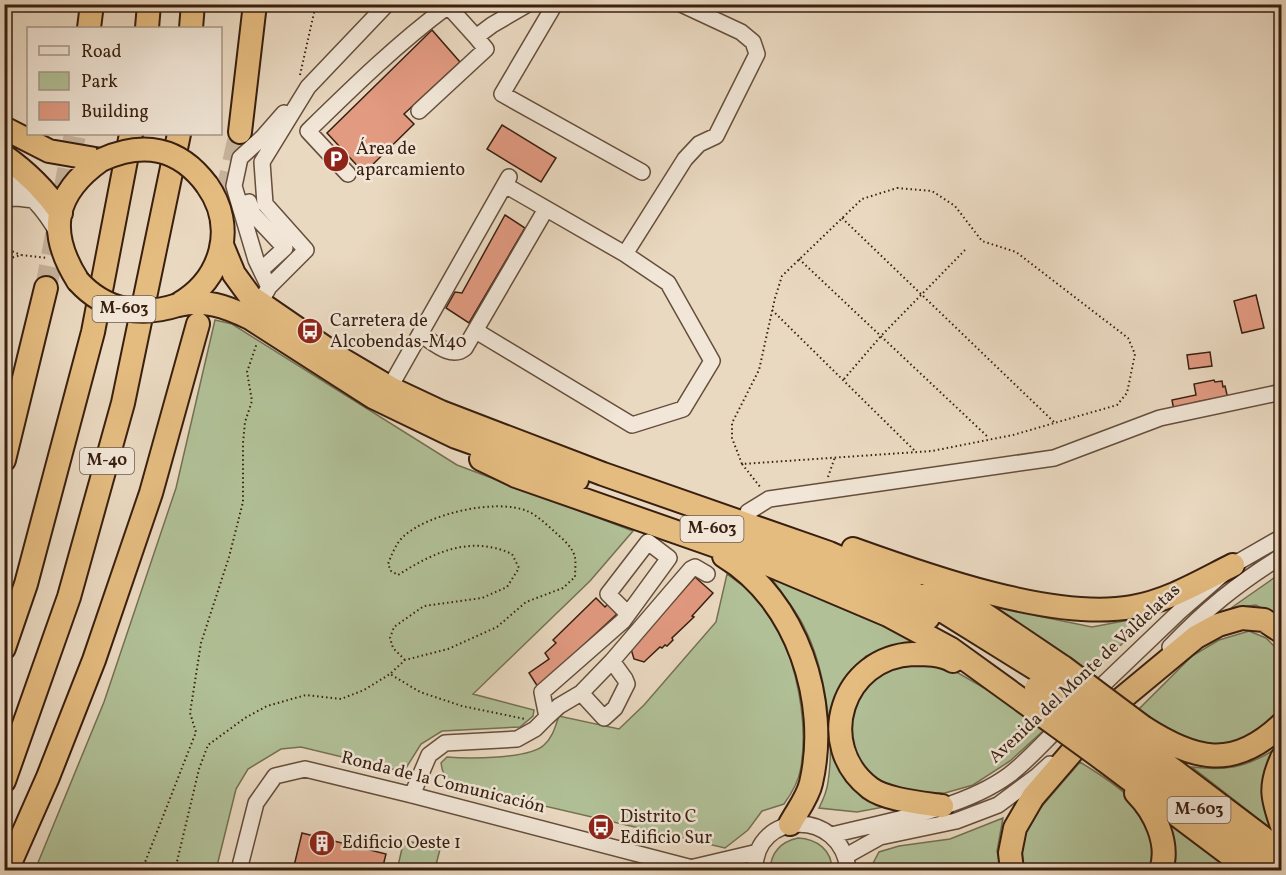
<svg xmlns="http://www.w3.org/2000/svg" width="1286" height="875" viewBox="0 0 1286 875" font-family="Vollkorn,serif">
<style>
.green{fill:#b1c097;stroke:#757053;stroke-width:1.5}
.building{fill:#e29a81;stroke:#391f0f;stroke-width:1.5}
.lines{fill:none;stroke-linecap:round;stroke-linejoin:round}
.highway-tunnel{stroke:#c7b49d;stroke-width:22;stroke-dasharray:22 11;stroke-linecap:butt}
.minor-casing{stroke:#654e3c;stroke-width:18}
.highway-casing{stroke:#391f0f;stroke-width:26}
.path{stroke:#391f0f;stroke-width:2;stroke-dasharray:1.5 3;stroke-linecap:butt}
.minor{stroke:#f1e6d7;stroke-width:15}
.highway{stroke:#e5bc80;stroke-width:22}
.highway-bridge-casing{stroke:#391f0f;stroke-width:26;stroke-linecap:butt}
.highway-bridge{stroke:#e5bc80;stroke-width:22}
.labels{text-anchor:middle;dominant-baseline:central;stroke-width:5;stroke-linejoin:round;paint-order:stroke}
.shield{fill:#f1e6d7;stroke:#705b4b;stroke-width:1.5}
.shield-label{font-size:16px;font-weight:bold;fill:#391f0f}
.poi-label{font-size:18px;fill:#391f0f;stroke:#f1e6d7;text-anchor:start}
.street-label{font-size:18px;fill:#391f0f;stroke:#f1e6d7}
</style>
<rect width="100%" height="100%" fill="#ead9c1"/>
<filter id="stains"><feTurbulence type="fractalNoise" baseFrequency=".00333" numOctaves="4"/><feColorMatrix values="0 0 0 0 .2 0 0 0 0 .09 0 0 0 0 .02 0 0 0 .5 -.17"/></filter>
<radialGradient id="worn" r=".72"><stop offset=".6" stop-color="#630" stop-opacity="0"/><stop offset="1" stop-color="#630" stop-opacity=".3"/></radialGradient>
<path class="green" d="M215 320 232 324 457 465 633 531 590 581 473 694 534 710 533 716 520 727 442 731 421 744 406 768 396 770 301 747 281 749 248 769 236 789 216 870H35L104 702 176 488Z
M1281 573V620L1256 605 1231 608Z
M727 574C737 582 748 588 756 597 793 636 809 715 801 767 799 781 792 793 784 804L762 811 748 830 725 848 450 784C445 778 442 772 441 763L447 757C467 759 530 759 544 745 553 737 555 727 559 716L619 729 644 705 716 622Z
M772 579 836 603 922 643 889 646 866 656 846 678 833 703 830 722 863 796 884 807 857 812 819 808C823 800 827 791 828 782 835 739 825 668 805 629 797 611 783 595 772 579Z
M980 599 1038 616 1092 627 1156 615 1089 672Z
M1249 631 1266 638 1281 653 1282 708 1279 714C1268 722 1253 737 1241 742 1205 757 1166 730 1139 709L1192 656 1219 640Z
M901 663H941L998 696 1043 731 1010 761 973 785 945 793H913L882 784 858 761 850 733 852 706 870 678Z
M1274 750 1265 777 1274 831 1192 767C1225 771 1245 768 1274 750Z
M1080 762C1106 778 1145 802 1152 833 1155 844 1153 859 1153 870H1023L1022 840 1036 813Z
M1166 815 1230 870H1170Z
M1003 818 997 851 1001 870 870 869 879 852 899 846 950 839Z
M798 838C817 839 832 850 832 870H770C771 852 780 842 798 838Z
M404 840 440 849 435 869 439 870H397Z"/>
<path class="building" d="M432 30 460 62 404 114 414 124 364 173 327 133Z
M502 125 556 158 541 182 487 149Z
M505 215 525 228 469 323 446 308 455 292 462 293Z
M1256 295 1264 328 1242 333 1234 301Z
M1210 352 1212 366 1189 369 1187 355Z
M1214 380 1215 382 1222 381 1223 387 1225 386 1228 399 1218 401 1217 398 1196 402 1197 407 1174 411 1172 400 1196 395 1194 384Z
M695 577 713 593 692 616 694 617 672 638 673 640 667 646 665 645 662 648 660 647 644 662 634 659 631 649Z
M596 598 605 607 608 604 617 614 538 687 529 673 549 659 545 653 556 643 553 640Z
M302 833 386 854 382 870H293Z"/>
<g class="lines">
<path class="highway-tunnel" d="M219 226 240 132
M46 288 75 134"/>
<defs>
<path id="minor" d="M555 4 502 94 642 172
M419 111 486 49 476 37
M348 174 308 131C353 87 398 43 448 6L476 37 492 25 528 4
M4 176C28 191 45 210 58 234
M505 185 625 254
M4 199 17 198 34 200
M246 203 249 202 253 214 285 248 261 270
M269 287 306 250 265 204 262 162 308 87 387 4
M265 294 269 287 256 260 234 186 240 158 263 137 284 113
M476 331 632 425 683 409 712 361 668 283 625 254 685 159 699 144 716 136 757 54 753 42 741 32 681 4
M420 334 509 177
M390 387 420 334C433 342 451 360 465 348L546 209
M748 512 769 499 1054 458 1160 418 1282 392
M1170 647C1205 610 1238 583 1282 556
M581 693 604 718 615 708 627 684 625 679 612 661
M1089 698 1180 611 1233 565 1282 537
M547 717 559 706 581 693 612 661 691 569 695 567 707 574
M412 795 429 755 445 743 517 739 535 729 547 717 542 692 623 621 669 558 648 542 608 594 628 614
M832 835C887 821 963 809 1009 775 1029 760 1047 738 1066 721
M846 856 880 837 956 821 998 805 1037 776 1050 764
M690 868 758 852
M239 870 256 803 275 776 305 769 412 795 700 870
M755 870C754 810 842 808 848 870"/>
<path id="highway" d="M89 28 92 4
M147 28 149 4
M191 28 193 4
M4 128 49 151 101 160
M240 132 255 4
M4 156C27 172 45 190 61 213
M222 245 234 274 250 296 343 360 392 389 441 412 603 474 829 553 901 585 1049 677
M78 281C47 232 53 194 101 160
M179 304C222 279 237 227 207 185
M178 305C205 299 225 306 250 318L373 397 456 437 577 480
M481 459 516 476 765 563 888 615 951 649 1023 701
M4 460 46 288
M698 524C776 552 856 578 928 618
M853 549C928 576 1054 621 1132 607 1168 601 1201 581 1233 565
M724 556C797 600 830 702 811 783 808 797 797 811 790 824
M933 586 968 603 1063 667
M4 648 26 584 93 332 131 134
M1143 727C1194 760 1233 771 1282 724
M1131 738 1282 852
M1118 749 1279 870
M1282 758C1269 786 1272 798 1282 826
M1104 760 1250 870
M4 781 69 597 123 403 179 134
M1136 793C1155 812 1170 844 1161 870
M942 806C922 803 886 800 870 788 814 745 842 657 913 654 926 654 941 654 953 661
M7 870 48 777 94 660 151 493 198 324
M1012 870 1010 853 1015 828 1033 797 1108 710 1196 637 1218 625 1242 618 1264 620 1282 632"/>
</defs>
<use href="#minor" class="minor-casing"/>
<use href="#highway" class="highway-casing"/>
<path class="path" d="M300 75 316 4
M897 188 932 191 955 206 982 241 1016 252 1128 338 1135 354 1127 393 1117 405 1013 435 932 451 742 464 732 438V423L759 370 775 298 782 276 862 199Z
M842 218 1054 422
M4 248 21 255
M799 259 989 438
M4 260 21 255 48 258
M772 310 915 451
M844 379 881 336 965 250
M742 464 761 488
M828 477 835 457
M405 660 393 648 390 638 394 627 424 606 482 598 507 587 519 568 512 554C471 535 434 552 398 575L391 571 388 564C392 554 396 543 404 536 428 514 496 498 527 511 537 515 547 525 556 533 563 539 574 549 575 558 576 564 575 571 575 577L563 588 526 602 497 627 448 649 405 660 390 674 420 692 462 706 525 719
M142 870 196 732 190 713 201 643 229 557 243 502V443L245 422 252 401 247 372 257 343
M175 870 199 769 208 745 245 718 267 706 306 695 341 699 364 690 390 674"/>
<use href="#minor" class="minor"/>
<use href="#highway" class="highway"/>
<defs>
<path id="highway-bridge" d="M101 160C143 141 179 147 207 185
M78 281C105 311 141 317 178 305
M1063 667 1143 727
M1049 677 1131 738
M1036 688 1118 749
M1023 701 1104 760"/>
</defs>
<use href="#highway-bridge" class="highway-bridge-casing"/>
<use href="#highway-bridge" class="highway-bridge"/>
</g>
<defs>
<symbol id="parking-disc" viewBox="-11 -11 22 22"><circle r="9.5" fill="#8f2418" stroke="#f1e6d7"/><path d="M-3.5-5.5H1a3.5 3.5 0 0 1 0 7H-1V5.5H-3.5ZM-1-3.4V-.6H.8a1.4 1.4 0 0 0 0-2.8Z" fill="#fff"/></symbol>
<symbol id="bus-disc" viewBox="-11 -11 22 22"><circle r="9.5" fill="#8f2418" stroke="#f1e6d7"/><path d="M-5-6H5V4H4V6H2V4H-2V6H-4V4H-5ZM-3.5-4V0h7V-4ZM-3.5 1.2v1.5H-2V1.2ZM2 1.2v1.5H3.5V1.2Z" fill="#fff"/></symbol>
<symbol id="building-disc" viewBox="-11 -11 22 22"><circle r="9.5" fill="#8f2418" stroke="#f1e6d7"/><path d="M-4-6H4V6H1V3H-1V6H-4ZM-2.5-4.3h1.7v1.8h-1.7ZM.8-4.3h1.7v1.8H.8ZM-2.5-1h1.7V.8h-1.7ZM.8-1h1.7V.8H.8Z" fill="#fff"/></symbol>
</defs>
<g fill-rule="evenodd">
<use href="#parking-disc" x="321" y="144" width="30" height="30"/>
<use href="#bus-disc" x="295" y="316" width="30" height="30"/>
<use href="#bus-disc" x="586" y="812" width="30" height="30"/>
<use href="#building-disc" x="307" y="828" width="30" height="30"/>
</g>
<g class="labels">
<g class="shield">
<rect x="92.5" y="296" width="63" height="26" rx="4.5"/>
<rect x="80" y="448" width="54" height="26" rx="4.5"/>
<rect x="680.5" y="516" width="63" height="26" rx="4.5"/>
<rect x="1167.5" y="797" width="63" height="26" rx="4.5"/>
</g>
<g class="shield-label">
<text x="124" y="309">M-603</text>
<text x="107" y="461">M-40</text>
<text x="712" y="529">M-603</text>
<text x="1199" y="810">M-603</text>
</g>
<g class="poi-label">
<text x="356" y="149">Área de<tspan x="356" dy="21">aparcamiento</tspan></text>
<text x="330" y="321">Carretera de<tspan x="330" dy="21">Alcobendas-M40</tspan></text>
<text x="620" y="817">Distrito C<tspan x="620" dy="21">Edificio Sur</tspan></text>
<text x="342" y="843">Edificio Oeste 1</text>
</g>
<g class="street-label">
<text transform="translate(1085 674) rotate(-43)">Avenida del Monte de Valdelatas</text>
<text transform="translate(443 783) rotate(14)">Ronda de la Comunicación</text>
</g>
</g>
<rect width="1286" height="875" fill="none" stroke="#ead9c1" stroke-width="24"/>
<rect x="6" y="6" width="1274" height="863" fill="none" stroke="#391f0f" stroke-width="3"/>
<rect x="12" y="12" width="1262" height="851" fill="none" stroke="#391f0f" stroke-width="1.5"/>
<rect x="27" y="27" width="195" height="108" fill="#f1e6d7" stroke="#a79687" stroke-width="1.5"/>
<rect x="39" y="46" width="30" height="9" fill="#f1e6d7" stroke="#a79687" stroke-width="1.5"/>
<text x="81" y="57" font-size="18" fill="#391f0f">Road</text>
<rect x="39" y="72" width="30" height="18" fill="#b1c097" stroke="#a79687" stroke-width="1.5"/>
<text x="81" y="87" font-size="18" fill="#391f0f">Park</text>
<rect x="39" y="102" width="30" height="18" fill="#e29a81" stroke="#a79687" stroke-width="1.5"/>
<text x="81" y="117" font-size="18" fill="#391f0f">Building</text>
<rect width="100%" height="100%" filter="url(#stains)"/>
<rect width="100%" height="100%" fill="url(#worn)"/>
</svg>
